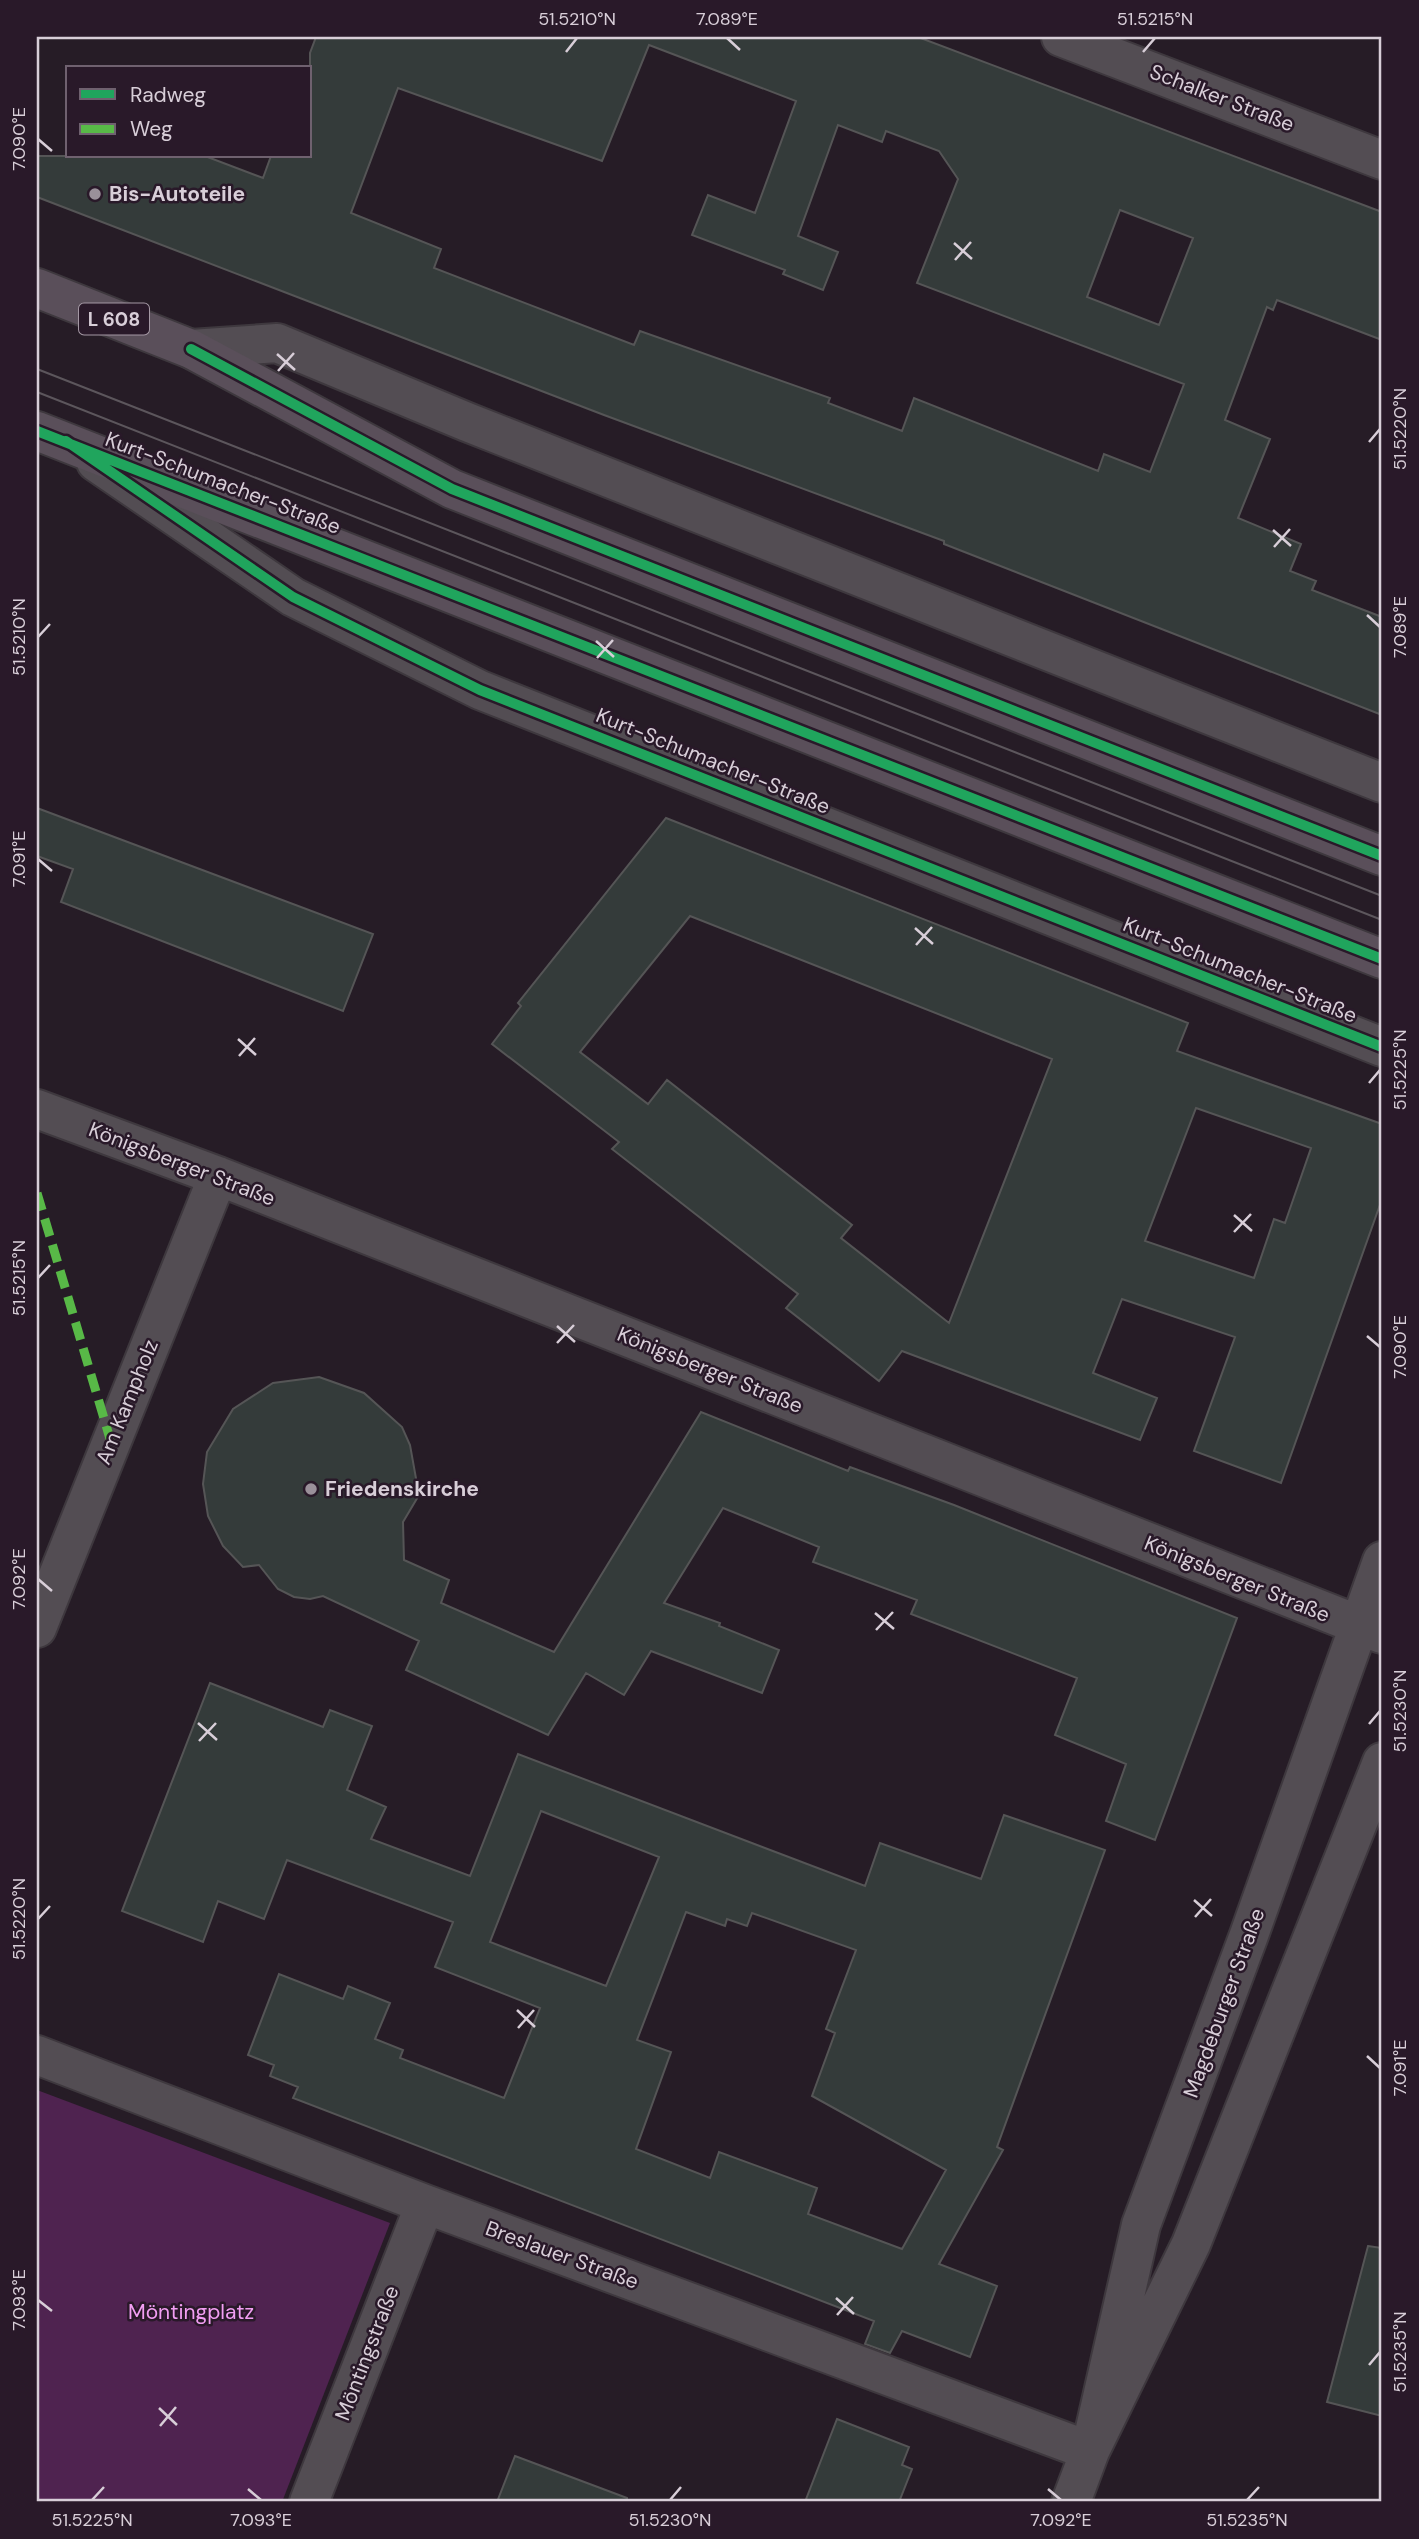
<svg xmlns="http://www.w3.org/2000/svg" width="1419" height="2539" viewBox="0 0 1419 2539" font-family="'DM Sans',sans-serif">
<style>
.green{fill:#4f2350}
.building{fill:#343b3a;stroke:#555556;stroke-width:2;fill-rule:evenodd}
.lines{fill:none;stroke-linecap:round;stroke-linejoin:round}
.minor-casing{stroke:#3e383e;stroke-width:42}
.major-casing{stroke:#3e383e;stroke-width:42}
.minor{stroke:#534d53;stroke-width:38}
.major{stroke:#5a4f5a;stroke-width:38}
.tram{stroke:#5c565c;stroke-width:2}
.quiet{stroke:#58b947;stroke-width:9;stroke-dasharray:18 9;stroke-linecap:butt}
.cycleway-casing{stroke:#291929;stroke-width:15}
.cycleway{stroke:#20a55d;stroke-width:10}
.ticks{fill:none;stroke:#d8ced8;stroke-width:2.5}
.poi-dot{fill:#9a909a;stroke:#291929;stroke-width:2.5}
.labels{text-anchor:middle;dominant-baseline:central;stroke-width:5;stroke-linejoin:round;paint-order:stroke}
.shield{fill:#291929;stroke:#a498a4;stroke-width:2}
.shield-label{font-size:19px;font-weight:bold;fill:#d8ced8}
.street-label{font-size:21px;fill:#d8ced8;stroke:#291929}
.poi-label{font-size:21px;font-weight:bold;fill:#d8ced8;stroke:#291929;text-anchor:start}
.park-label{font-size:21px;fill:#f29ef3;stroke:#291929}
.neatline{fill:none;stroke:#d8ced8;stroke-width:2.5}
.ticks-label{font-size:18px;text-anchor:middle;fill:#d8ced8}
</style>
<rect width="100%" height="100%" fill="#261c26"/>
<path class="green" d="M37 2090 390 2223 282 2502H37Z"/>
<path class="building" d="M316 37H918L1382 212V340L1277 300 1273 310 1267 307 1225 420 1270 439 1238 518 1301 544 1290 571 1316 581 1312 590 1382 617V715L944 544V541L604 415 37 197V156H205L263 178 271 156H310V53ZM649 45 796 101 755 213 708 195 692 235 785 270 783 274 823 290 838 252 798 236 838 125 882 142 886 131 939 151 958 179 917 283 1184 384 1150 472 1104 454 1098 471 914 398 902 431 828 403 830 398 640 331 634 345 434 268 441 249 351 213 398 88 602 161ZM1120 210 1193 238 1159 325 1087 297Z
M37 808 373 934 343 1011 61 902 73 869 37 856Z
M666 818 1188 1023 1177 1051 1382 1124V1199L1281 1483 1194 1451 1235 1337 1122 1299 1093 1373 1157 1398 1140 1440 902 1351 879 1381 786 1308 798 1294 612 1149 619 1142 492 1044 521 1006 518 1003ZM690 916 1052 1059 949 1323 841 1238 852 1225 667 1080 648 1104 580 1052ZM1196 1108 1311 1148 1285 1223 1274 1219 1254 1278 1145 1241Z
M319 1377 364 1393 402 1427 410 1445 419 1495 403 1522 404 1560 449 1580 441 1603 554 1652 701 1412 848 1471 850 1467 954 1505 1237 1618 1155 1840 1106 1821 1126 1764 1055 1735 1077 1678 911 1614 917 1600 813 1562 819 1547 723 1508 664 1603 720 1623 719 1626 779 1650 762 1693 651 1651 624 1695 586 1673 548 1735 406 1670 419 1641 323 1596 310 1599 294 1597 278 1589 259 1565 243 1567 223 1546 208 1516 203 1484 207 1452 233 1409 273 1383Z
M210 1683 323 1727 330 1710 372 1726 347 1790 386 1807 371 1839 470 1876 518 1754 865 1886 880 1843 981 1879 1004 1815 1105 1850 997 2147 1003 2150 939 2264 997 2286 970 2357 902 2331 890 2353 865 2344 874 2321 293 2098 298 2087 270 2076 274 2065 248 2055 279 1974 343 1999 348 1986 390 2003 375 2039 403 2050 400 2058 504 2098 540 2008 435 1967 453 1922 287 1860 264 1919 218 1901 203 1942 122 1911ZM541 1811 659 1857 606 1986 490 1942ZM686 1912 725 1926 727 1919 747 1926 752 1913 856 1950 826 2029 835 2033 812 2096 946 2170 902 2249 808 2214 817 2188 719 2152 710 2178 636 2149 671 2052 637 2040Z
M1368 2246 1382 2248V2416L1327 2402Z
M837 2419 909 2447 902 2465 912 2469 899 2502H805Z
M515 2456 627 2498V2502H497Z"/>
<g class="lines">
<defs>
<path id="minor" d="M1061 37 1382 160
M191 349 277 343 467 422 1382 783
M96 462 293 597 480 690 1382 1047
M37 1109 218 1176 1382 1634
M37 1628 218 1176
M37 2055 425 2204 1090 2451
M1090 2451 1141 2225 1249 1935 1382 1561
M309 2502 425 2204
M1071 2502 1090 2451 1191 2244 1382 1762"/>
<path id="major" d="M37 288 191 349 452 489 1382 856
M37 431 1382 959"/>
</defs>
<use href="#minor" class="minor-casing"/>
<use href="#major" class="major-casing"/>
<use href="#minor" class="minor"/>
<use href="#major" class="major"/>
<path class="tram" d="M37 369 1382 896
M37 392 1382 920"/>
<path class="quiet" d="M37 1193 111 1442"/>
<defs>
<path id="cycleway" d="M191 349 452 489 1382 856
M37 431 1382 959
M66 441 293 597 480 690 1382 1047"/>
</defs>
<use href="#cycleway" class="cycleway-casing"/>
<use href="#cycleway" class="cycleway"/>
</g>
<path class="ticks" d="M727 38 740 50M566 52 577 38M1143 52 1155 38M38 139 52 151M954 243 972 259M955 260 971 242M277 354 295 370M278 371 294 353M1369 442 1380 429M1273 530 1291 546M1274 547 1290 529M1367 615 1380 627M38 637 50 624M596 641 614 657M597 658 613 640M38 859 52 871M915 928 933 944M916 945 932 927M238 1039 256 1055M239 1056 255 1038M1369 1083 1380 1070M1234 1215 1252 1231M1234 1232 1251 1214M38 1278 50 1265M557 1326 575 1342M1367 1336 1380 1347M557 1343 574 1325M38 1579 52 1591M875 1613 894 1629M876 1630 893 1612M198 1723 217 1740M1369 1724 1380 1711M199 1741 216 1723M1194 1900 1212 1916M1195 1917 1211 1899M38 1919 50 1906M517 2010 535 2027M518 2028 534 2010M1367 2056 1380 2068M836 2298 854 2314M38 2300 52 2311M837 2315 853 2297M1369 2365 1380 2352M159 2408 177 2425M160 2426 176 2407M248 2489 261 2500M1048 2489 1061 2500M92 2500 104 2487M670 2500 681 2487M1247 2500 1259 2487"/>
<g class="poi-dot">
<circle cx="95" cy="194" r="7"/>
<circle cx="311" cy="1489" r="7"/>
</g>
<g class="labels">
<rect class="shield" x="79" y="303.5" width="70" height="31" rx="5"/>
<g class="shield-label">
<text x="114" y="319">L 608</text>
</g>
<g class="street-label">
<text transform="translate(1222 98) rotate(21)">Schalker Straße</text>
<text transform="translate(223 483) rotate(21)">Kurt-Schumacher-Straße</text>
<text transform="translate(713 761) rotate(22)">Kurt-Schumacher-Straße</text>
<text transform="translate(1240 970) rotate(22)">Kurt-Schumacher-Straße</text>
<text transform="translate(182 1164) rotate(21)">Königsberger Straße</text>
<text transform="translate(710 1370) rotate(22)">Königsberger Straße</text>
<text transform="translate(127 1402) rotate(-68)">Am Kampholz</text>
<text transform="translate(1237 1579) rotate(22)">Königsberger Straße</text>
<text transform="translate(1224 2003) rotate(-70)">Magdeburger Straße</text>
<text transform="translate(562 2255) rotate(20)">Breslauer Straße</text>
<text transform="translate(367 2353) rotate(-69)">Möntingstraße</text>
</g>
<g class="poi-label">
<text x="109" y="194">Bis-Autoteile</text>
<text x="325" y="1489">Friedenskirche</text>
</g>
<g class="park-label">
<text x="191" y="2312">Möntingplatz</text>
</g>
</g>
<rect width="1419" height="2539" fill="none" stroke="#291929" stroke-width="77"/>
<rect x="66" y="66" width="245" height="91" fill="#291929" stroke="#6f616f" stroke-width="2"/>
<rect x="80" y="89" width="35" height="10" fill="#20a55d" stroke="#6f616f" stroke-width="2"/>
<text x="130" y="102" font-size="21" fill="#d8ced8">Radweg</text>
<rect x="80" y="124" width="35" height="10" fill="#58b947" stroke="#6f616f" stroke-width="2"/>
<text x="130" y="136" font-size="21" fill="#d8ced8">Weg</text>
<rect x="38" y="38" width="1342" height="2462" class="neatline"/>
<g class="ticks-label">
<text x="577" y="25">51.5210°N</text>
<text x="727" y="25">7.089°E</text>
<text x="1155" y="25">51.5215°N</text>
<text transform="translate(19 139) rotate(-90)" y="6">7.090°E</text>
<text transform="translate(1400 429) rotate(-90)" y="6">51.5220°N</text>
<text transform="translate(1400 627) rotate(-90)" y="6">7.089°E</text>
<text transform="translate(19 637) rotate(-90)" y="6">51.5210°N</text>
<text transform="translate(19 859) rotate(-90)" y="6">7.091°E</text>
<text transform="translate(1400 1070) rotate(-90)" y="6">51.5225°N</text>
<text transform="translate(19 1278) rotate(-90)" y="6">51.5215°N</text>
<text transform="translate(1400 1347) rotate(-90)" y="6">7.090°E</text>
<text transform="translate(19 1579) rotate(-90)" y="6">7.092°E</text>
<text transform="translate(1400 1711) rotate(-90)" y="6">51.5230°N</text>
<text transform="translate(19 1919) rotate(-90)" y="6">51.5220°N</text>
<text transform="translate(1400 2068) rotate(-90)" y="6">7.091°E</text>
<text transform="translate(19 2300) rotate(-90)" y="6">7.093°E</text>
<text transform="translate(1400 2352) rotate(-90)" y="6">51.5235°N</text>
<text x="92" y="2526">51.5225°N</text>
<text x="261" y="2526">7.093°E</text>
<text x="670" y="2526">51.5230°N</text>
<text x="1061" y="2526">7.092°E</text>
<text x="1247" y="2526">51.5235°N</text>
</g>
</svg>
